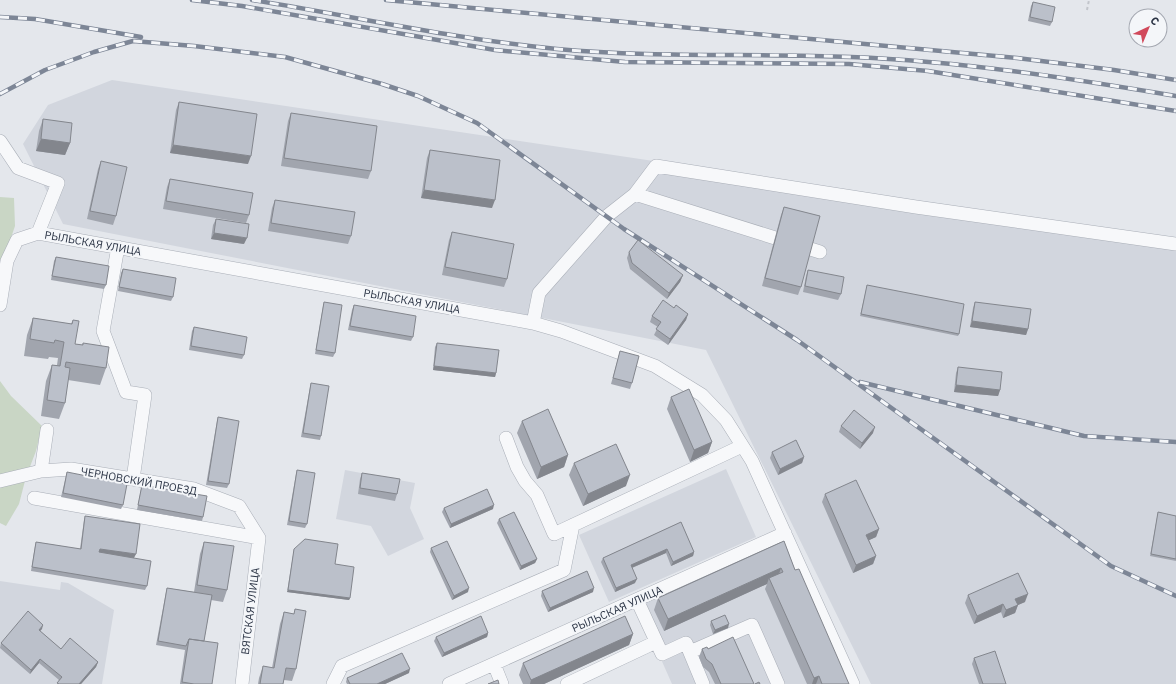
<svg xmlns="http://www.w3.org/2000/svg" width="1176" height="684" viewBox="0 0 1176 684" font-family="'IBM Plex Sans',sans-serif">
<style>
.built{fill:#d2d6de}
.green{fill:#c9d6c5}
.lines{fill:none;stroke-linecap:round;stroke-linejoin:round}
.minor-casing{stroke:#a9aeb7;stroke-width:14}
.path{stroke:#c2c5cb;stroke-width:2;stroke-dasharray:3 3;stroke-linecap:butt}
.minor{stroke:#f7f8fa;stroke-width:13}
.rail-casing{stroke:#7d8696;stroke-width:4.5}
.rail{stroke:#f4f6f9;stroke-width:3;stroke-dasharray:9;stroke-linecap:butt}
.wall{fill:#a1a5ae}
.shaded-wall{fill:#83868d}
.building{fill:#bbc0ca;stroke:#83868d}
.labels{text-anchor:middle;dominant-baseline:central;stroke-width:4;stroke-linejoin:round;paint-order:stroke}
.street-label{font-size:11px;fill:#2b3445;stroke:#f4f6f9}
</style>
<rect width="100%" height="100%" fill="#e4e7ec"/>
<path class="built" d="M112 80 1176 239V684H871L706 350 63 224 23 144 48 105Z
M726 469 756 537 609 602 579 535Z
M345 470 415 483 410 508 424 539 388 556 371 526 336 519Z
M772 542 787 548 845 684H672L637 605Z
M0 581 60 590 61 582 68 583 114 610 102 684H0Z"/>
<path class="green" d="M0 197 14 198 15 226 0 270Z
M0 381 11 396 42 426 36 451 26 477 19 504 6 526 0 523Z"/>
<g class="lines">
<defs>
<path id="minor" d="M0 141 18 168 58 183 38 233
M635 194 656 166 916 207 1176 244
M118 247 103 331 126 392 145 395 133 479
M0 305 7 261 17 240 38 233 533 323 561 331 655 366 702 395 726 420 752 461 853 684
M533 323 539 293 607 216 635 194 820 252
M506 438 517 467 525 481 537 495 554 534 742 446
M41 471 47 430
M0 481 41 471 71 469 194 489 239 506 259 538
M34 498 259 538
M637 600 662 654 686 643 703 684
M690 652 752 625 778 684
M494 664 502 684
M242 684 259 538
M333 684 342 666 564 570 573 525
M449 684 785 533
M567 684 656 642"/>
</defs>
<use href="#minor" class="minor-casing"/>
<path class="path" d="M1087 10 1089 0"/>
<use href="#minor" class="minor"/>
<defs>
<path id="rail" d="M192 0 242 6 495 50 625 62 849 64 928 71 1176 111
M252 0C353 16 454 39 557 49 655 58 753 53 851 57 960 61 1068 78 1176 96
M386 0 1017 58 1114 70 1176 80
M0 17 35 19 141 37
M0 94 45 70 94 52 133 41 194 46 285 57 382 84 418 96 477 123 624 229 797 340 1111 566 1176 596
M860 382 1084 436 1176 442"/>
</defs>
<use href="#rail" class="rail-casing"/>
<use href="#rail" class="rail"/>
</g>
<path class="wall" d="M1033 2 1052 22 1050 26 1028 21 1031 6Z
M179 102 248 164 170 153 176 110Z
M291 113 371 171 368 179 281 166 288 121Z
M43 119 70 143 65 155 36 151 39 131Z
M430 150 492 208 421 198 427 158Z
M101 161 116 216 113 225 87 219 98 169Z
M170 179 249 215 246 223 163 209 167 187Z
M275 200 351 236 348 244 268 231 272 208Z
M784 207 801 287 798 295 762 286 781 215Z
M216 219 244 244 211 239 213 225Z
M452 232 507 279 504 287 442 275 449 240Z
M629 252 683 275 680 282 667 299 630 269 627 258Z
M56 257 106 285 104 289 51 280 54 261Z
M123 269 173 297 171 301 118 291 121 273Z
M808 270 841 294 838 300 803 292 806 276Z
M867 285 959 334 958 336 860 316Z
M324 302 335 353 333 357 315 354 323 306Z
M975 302 1028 329 1026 335 970 327 973 308Z
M354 305 413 337 411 341 348 330 352 310Z
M674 308 688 314 686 320 668 345 654 335 658 327 650 322 652 316Z
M33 318 71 324 73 320 75 344 82 345 83 343 106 368 100 385 68 380 65 403 59 419 41 416 46 381 52 365H57L58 358 49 357 48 359 24 356 27 335Z
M194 327 244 355 242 359 189 350 192 331Z
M437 343 496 373 495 377 433 370 435 347Z
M620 351 632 383 630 389 611 384Z
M958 367 1000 390 998 396 954 392 956 373Z
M311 383 321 436 320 440 301 437 310 387Z
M671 397 712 442 708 453 690 462 667 409Z
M218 417 229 484 227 488 206 485 217 421Z
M522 421 568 455 564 467 537 479 517 433Z
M841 426 873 433 860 449 839 432Z
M772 452 804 457 802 463 778 475 770 458Z
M574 463 626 486 583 506 569 475Z
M297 470 307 524 305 528 287 525 296 474Z
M67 472 123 505 121 509 61 497 66 476Z
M362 473 397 494 395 501 358 494 360 479Z
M142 485 203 517 202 521 137 510 141 489Z
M825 494 879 529 876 537 869 540 876 556 873 564 853 573 822 502Z
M444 508 493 509 450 528 442 512Z
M1158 512 1176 516V561L1150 556Z
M85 516 134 558 147 586 145 590 31 571 35 546 36 542 80 549 84 520Z
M499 519 537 559 535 563 520 570 497 523Z
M681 522 694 552 693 556 671 566 666 553 632 568 635 583 615 592 601 562 603 558Z
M784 541 795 570 849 684H807L765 589 767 584 664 631 654 610 658 598Z
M204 542 227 590 223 602 211 600 204 641 212 684H180L185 650 156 645 166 592 167 588 194 592 200 554Z
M431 548 468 592 452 600 430 552Z
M294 549 335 564 350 598 349 600 287 592Z
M542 591 593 592 548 612 541 596Z
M968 595 1025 602 1018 605 1015 613 1003 618 1001 612 974 624 965 603Z
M295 609 296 669 292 681 284 680 283 684H258L259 678 263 666 272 668 280 624 284 612 294 614Z
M711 621 728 628 713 634 710 625Z
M42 629 40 631 61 649 98 662 96 667 81 684H57L59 680 39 663 30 674 0 648 1 643Z
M488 633 487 637 442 657 434 641 436 637Z
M633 634 629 645 544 684H523L519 675 523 663Z
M702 649H708L754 684H715L709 672 703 667 699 657Z
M974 658 1006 684H979L972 664Z
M409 673 385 684H347L346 682 347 678Z"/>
<path class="shaded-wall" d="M41 139 70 143 65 155 36 151Z
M173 145 251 156 248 164 170 153Z
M424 190 495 200 492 208 421 198Z
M214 233 247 238 244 244 211 239Z
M683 275 680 282 667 299 669 293Z
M688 314 686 320 668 345 670 339Z
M972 321 1028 329 1026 335 970 327Z
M434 366 496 373 495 377 433 370Z
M956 385 1000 390 998 396 954 392Z
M875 427 873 433 860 449 862 443Z
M712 442 708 453 690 462 694 450Z
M568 455 564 467 537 479 541 467Z
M804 457 802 463 778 475 780 469Z
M630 475 626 486 583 506 588 494Z
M494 505 493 509 450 528 451 524Z
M879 529 876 537 863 543 866 535Z
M100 549 136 554 134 558 98 553Z
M667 549 666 553 629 569 631 565Z
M694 552 693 556 671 566 673 562Z
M876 556 873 564 853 573 856 565Z
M537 559 535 563 520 570 521 566Z
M781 568 777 580 769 578 767 584 664 631 668 619Z
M637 579 635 583 615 592 616 588Z
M469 588 468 592 452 600 454 596Z
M594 588 593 592 548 612 550 608Z
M288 590 350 598 349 600 287 592Z
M1028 594 1025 602 1018 605 1015 613 1003 618 1006 610 1015 599Z
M1003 604 1001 612 974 624 977 616Z
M729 624 728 628 713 634 715 630Z
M43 625 42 629 37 634 39 630Z
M488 633 487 637 442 657 444 653Z
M633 634 629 645 544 684H530L531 680Z
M40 659 39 663 30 674 31 670Z
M98 662 96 667 81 684H79Z
M410 669 409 673 385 684H377Z
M819 676 816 684H812L814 678Z"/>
<path class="building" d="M1033 2 1055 7 1052 22 1030 17Z
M179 102 257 114 251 156 173 145Z
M291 113 377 126 371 171 284 158Z
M43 119 72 123 70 143 41 139Z
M430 150 500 160 495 200 424 190Z
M101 161 127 167 116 216 90 211Z
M170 179 253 193 249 215 166 201Z
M275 200 355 212 351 236 271 223Z
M784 207 820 216 801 287 765 278Z
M216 219 249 224 247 238 214 233Z
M452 232 514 244 507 279 445 267Z
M638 240 683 275 669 293 632 263 629 252Z
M56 257 109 266 106 285 52 276Z
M123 269 176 278 173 297 119 287Z
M808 270 844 277 841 294 805 286Z
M867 285 964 304 959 334 861 314Z
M663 300 674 308 676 305 688 314 670 339 656 329 661 322 652 316Z
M324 302 342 305 335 353 316 350Z
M975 302 1031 309 1028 329 972 321Z
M354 305 416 316 413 337 350 326Z
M33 318 72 324 73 320 79 321 75 344 83 345V343L109 347 106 368 66 362 65 367 70 368 65 403 47 400 52 365 60 366 64 342 55 340 54 343 30 339Z
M194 327 247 337 244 355 191 346Z
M437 343 499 350 496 373 434 366Z
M620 351 639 356 632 383 613 378Z
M958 367 1002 372 1000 390 956 385Z
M311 383 329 386 321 436 303 433Z
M689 389 712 442 694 450 671 397Z
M548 409 568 455 541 467 522 421Z
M854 410 875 427 862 443 841 426Z
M218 417 239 421 229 484 208 481Z
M796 440 804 457 780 469 772 452Z
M616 444 630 475 588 494 574 463Z
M297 470 315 473 307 524 289 521Z
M67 472 127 484 123 505 63 493Z
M362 473 400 479 397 494 360 488Z
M856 480 879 529 866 535 876 556 856 565 825 494Z
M142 485 207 496 203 517 138 505Z
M487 489 494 505 451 524 444 508Z
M514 512 537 559 521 566 499 519Z
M1158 512 1176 516V559L1151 554Z
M85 516 140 524 136 554 100 549 99 552 151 561 147 586 32 567 36 542 81 549Z
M681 522 694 552 673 562 667 549 631 565 637 579 616 588 603 558Z
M305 539 338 544 335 564 354 567 350 598 288 590 294 549Z
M447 541 469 588 454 596 431 548Z
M784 541 795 570 799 569 849 684H822L819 676 814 678 769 578 783 572 781 568 668 619 658 598Z
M204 542 234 546 227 590 197 585Z
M587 571 594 588 550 608 542 591Z
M1018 573 1028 594 1015 599 1018 605 1006 610 1003 604 977 616 968 595Z
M167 588 212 595 204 641 189 639 186 646 158 641Z
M295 609 306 611 296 669 286 668 283 684H260L263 666 274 668 284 612 294 614Z
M28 611 43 625 39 630 61 649 70 638 98 662 79 684H59L57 683 62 677 40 659 31 670 1 643Z
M725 615 729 624 715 630 711 621Z
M481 616 488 633 444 653 436 637Z
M625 616 633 634 531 680 523 663Z
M733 637 754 684H721L712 664 706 659 702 649 707 647 708 649Z
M189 639 218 643 212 684H194L182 682Z
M995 651 1006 684H983L974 658Z
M402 653 410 669 377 684H350L347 678Z
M498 680 499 684H488Z
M759 682 760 684H755Z"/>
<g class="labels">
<g class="street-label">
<text transform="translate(93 243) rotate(10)">РЫЛЬСКАЯ УЛИЦА</text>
<text transform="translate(412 301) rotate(10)">РЫЛЬСКАЯ УЛИЦА</text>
<text transform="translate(139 481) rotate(10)">ЧЕРНОВСКИЙ ПРОЕЗД</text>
<text transform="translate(617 609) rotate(-24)">РЫЛЬСКАЯ УЛИЦА</text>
<text transform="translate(250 611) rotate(-83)">ВЯТСКАЯ УЛИЦА</text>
</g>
</g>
<g transform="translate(1148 28) rotate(44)"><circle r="19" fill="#f4f6f9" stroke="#a4a8b1"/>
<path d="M0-3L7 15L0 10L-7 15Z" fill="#d1495b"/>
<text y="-6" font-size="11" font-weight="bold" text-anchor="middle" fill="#2b3445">С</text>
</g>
</svg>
